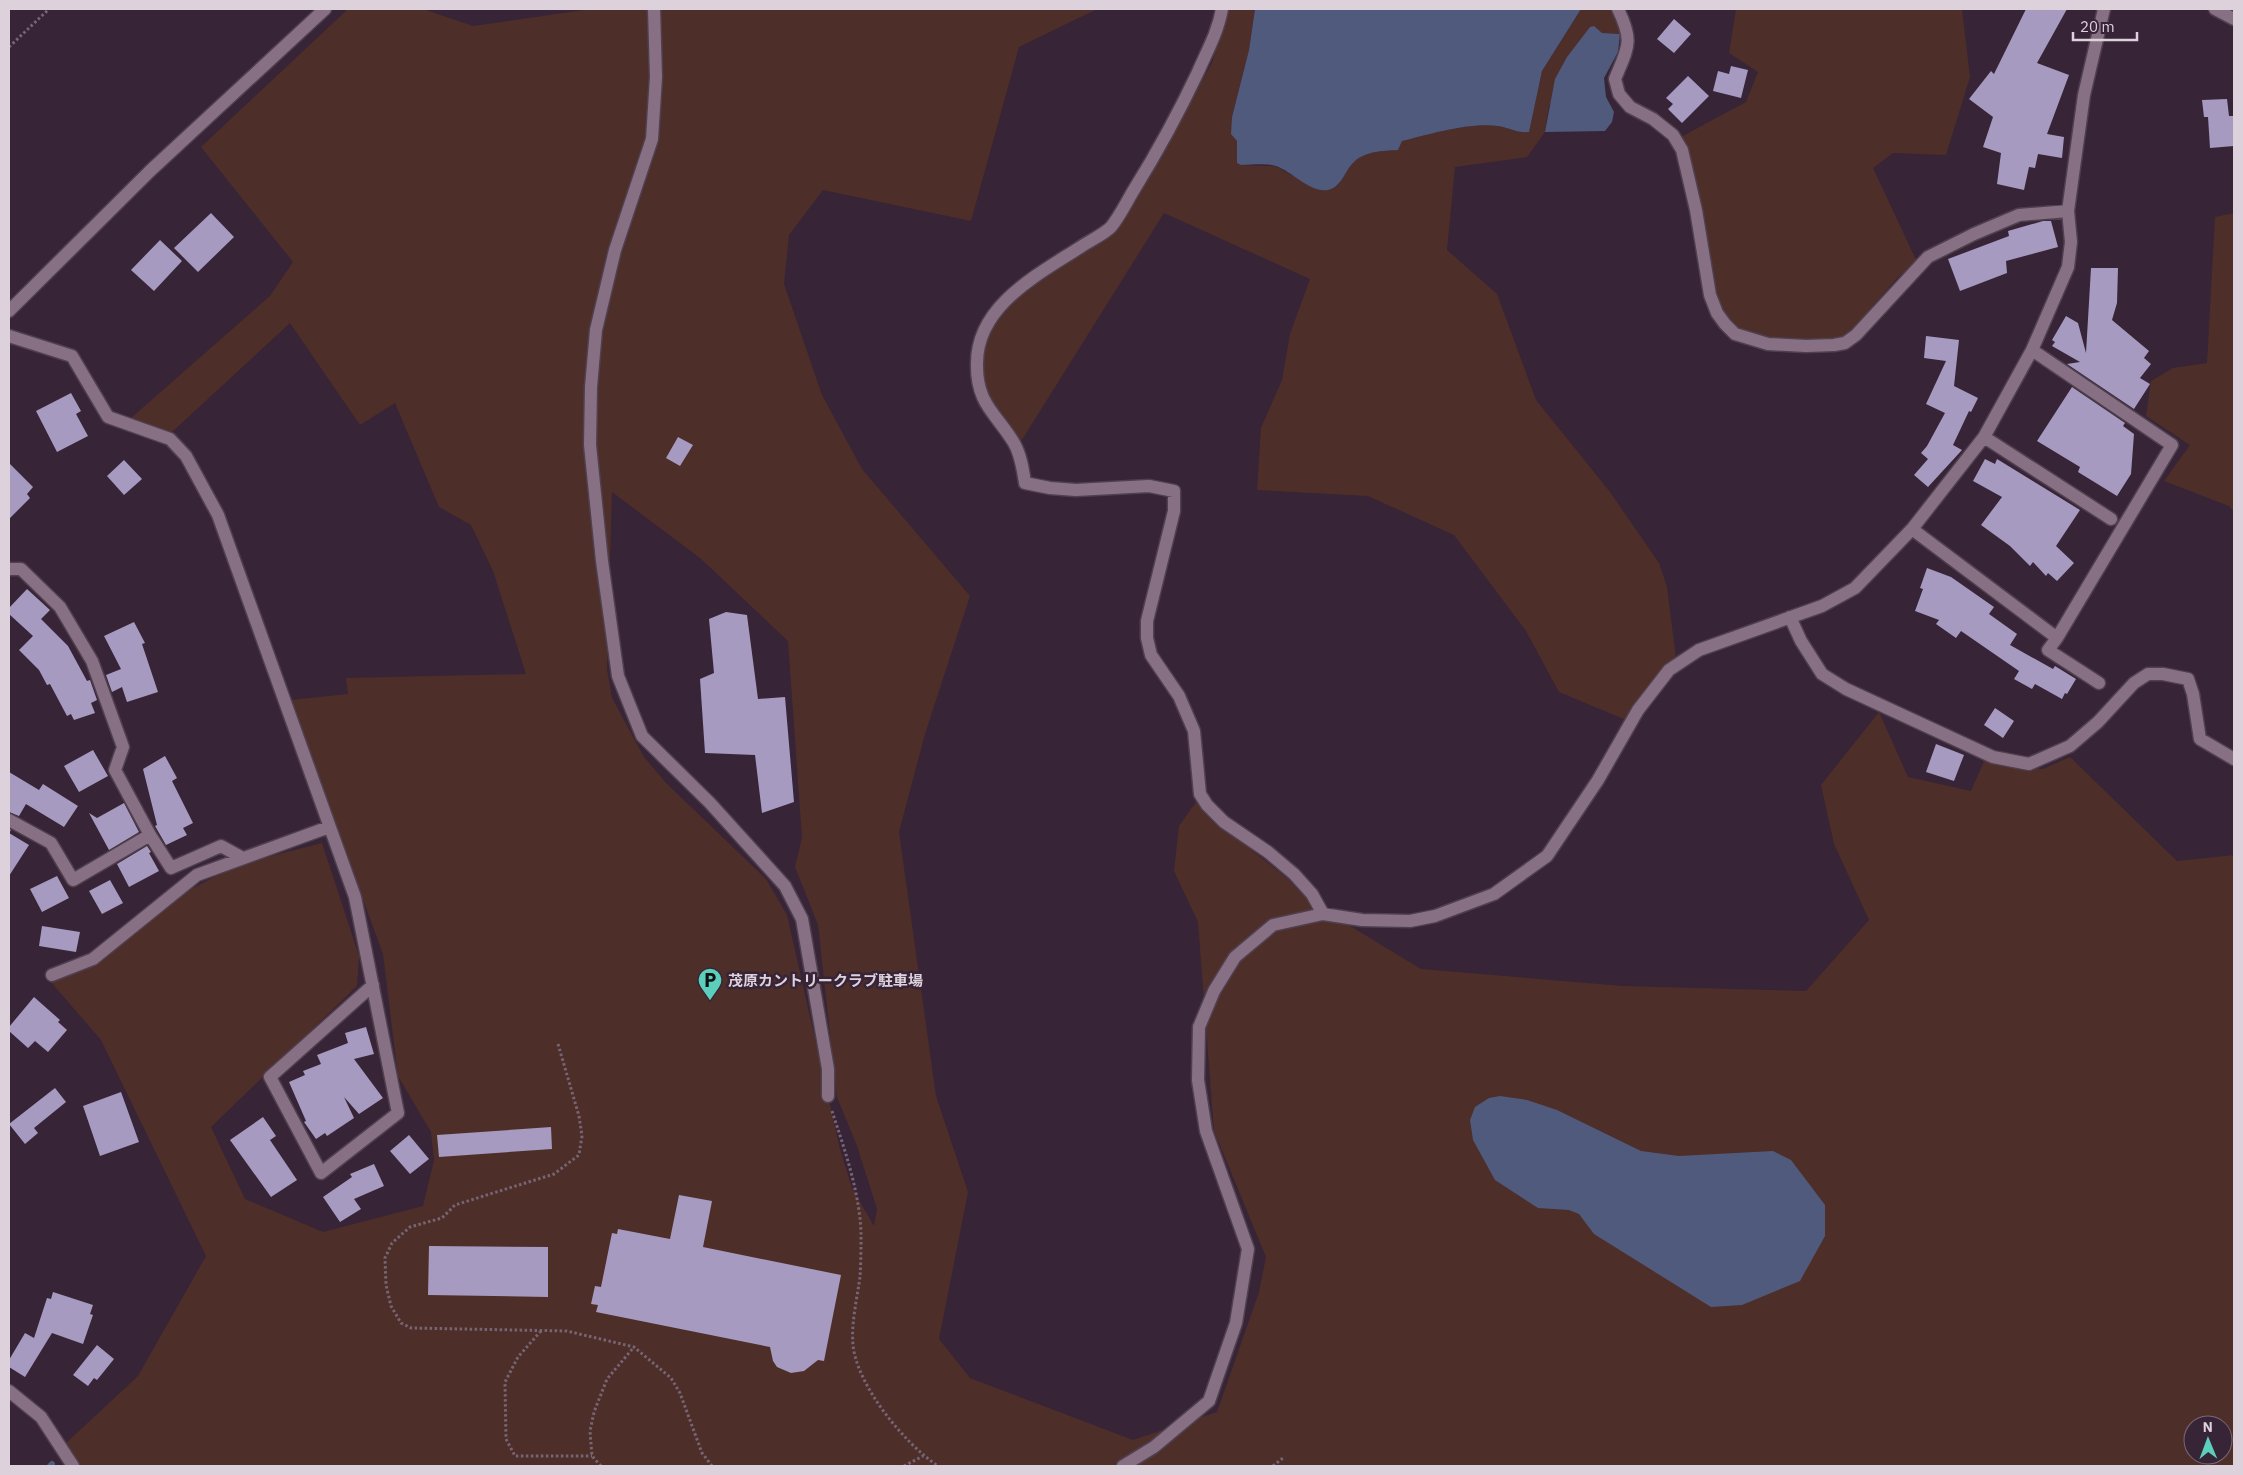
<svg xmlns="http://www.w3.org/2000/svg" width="2243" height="1475" viewBox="0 0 2243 1475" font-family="'IBM Plex Sans','Noto Sans JP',sans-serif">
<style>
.green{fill:#4e2e29;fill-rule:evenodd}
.water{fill:#4f5a7d}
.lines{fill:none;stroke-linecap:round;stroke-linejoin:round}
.stream{stroke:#4f5a7d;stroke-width:6}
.building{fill:#a69ac1}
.minor-casing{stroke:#50404f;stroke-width:15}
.path{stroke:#766575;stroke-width:3;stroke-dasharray:2.5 2.5;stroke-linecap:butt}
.minor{stroke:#877084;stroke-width:12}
.labels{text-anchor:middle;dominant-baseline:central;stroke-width:5;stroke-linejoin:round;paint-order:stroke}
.poi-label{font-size:15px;font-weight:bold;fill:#ddd1dc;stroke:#372436;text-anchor:start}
</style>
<rect width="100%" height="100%" fill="#372436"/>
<path class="green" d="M348 9H423L473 26 591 9H1097L1019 47 971 221 823 190 789 235 784 284 822 395 862 469 970 596 925 734 899 832 936 1096 968 1192 939 1339 970 1378 1133 1440 1217 1412 1259 1292 1266 1257 1214 1131 1198 922 1174 871 1179 826 1196 802 1215 821 1288 879 1309 901 1421 969 1623 986 1806 991 1869 920 1834 844 1821 785 1879 712 1908 777 1971 791 1984 761 2043 769 2070 757 2177 861 2234 855V1466H81L65 1444 138 1376 206 1256 101 1040 50 981 96 965 181 895 214 877 252 861 322 843 359 956 357 986 211 1127 245 1199 323 1232 423 1206 434 1160 431 1132 398 1076 383 954 290 700 348 694 346 678 526 674 493 571 471 525 439 507 395 403 360 425 290 323 172 432 131 418 270 296 293 262 201 147ZM612 492 700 558 788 641 802 838 795 867 818 925 837 1097 857 1146 877 1209 874 1226 852 1188 840 1149 787 915 766 879 666 783 644 757 612 698 607 669ZM2193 1425H2223V1455H2193Z
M1228 9H1255L1249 50 1232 117 1237 141V163L1241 165 1275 166 1317 189 1337 186C1343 179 1347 170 1353 163 1363 151 1383 151 1398 150L1402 141C1430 134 1470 122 1498 126 1509 128 1517 133 1529 131L1542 71 1581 9H1613L1620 34 1601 33 1594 27 1549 106 1545 132 1527 157 1455 167 1447 250 1497 294 1536 400 1610 492 1659 563 1667 587 1676 658 1626 720 1559 692 1526 631 1454 535 1368 496 1257 490 1261 428 1282 380 1290 334 1310 279 1164 213 1020 443C1012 432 1001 421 994 410 982 389 978 356 986 332 992 316 1019 293 1033 283 1064 260 1101 247 1126 217L1212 63Z
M1736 9H1962L1970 77 1946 155 1893 153 1873 168 1917 262 1897 278 1852 330 1838 339 1806 342 1767 338 1735 329 1722 313 1711 289 1679 138 1746 102 1758 72 1729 53Z
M2234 213V512L2229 506 2164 481 2190 445 2146 416 2151 381 2173 368 2207 363 2215 217Z"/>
<path class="water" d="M1255 9H1581L1542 71 1529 132C1517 133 1510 128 1498 126 1470 122 1430 134 1402 141L1398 150C1383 151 1365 151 1354 162 1345 170 1342 187 1328 190 1310 193 1293 172 1276 166 1267 163 1252 165 1241 165L1237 163V141L1231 134 1232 117 1249 50Z
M1594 26 1602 33 1620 34 1618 52 1604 78 1606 97 1614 112 1612 122 1605 131 1545 132 1555 79 1567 57 1590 27Z
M1500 1096 1527 1100 1557 1110 1641 1151 1679 1156 1773 1151 1791 1160 1825 1205V1236L1800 1281 1742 1305 1711 1307 1594 1234 1579 1214 1569 1210 1538 1208 1495 1180 1473 1140 1470 1120 1475 1107 1489 1098Z"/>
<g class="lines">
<path class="stream" d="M50 1466 52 1464"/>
</g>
<path class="building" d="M2026 9H2067L2037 63 2069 75 2047 134 2064 137 2062 158 2038 154 2035 168 2029 167 2024 190 1997 184 2001 153 1983 147 1993 117 1969 99 1991 71 1994 74Z
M1674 19 1691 34 1674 53 1657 39Z
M1731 66 1748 70 1741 98 1713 91 1718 71 1729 74Z
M1688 76 1709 96 1682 123 1668 109 1673 104 1666 98Z
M2227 99 2229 116H2234V146L2210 148 2208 117H2204L2202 100Z
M211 213 234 237 198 272 174 248Z
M2043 221H2051L2058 247 2006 261 2007 273 1960 291 1948 259 2009 236 2008 231Z
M160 240 182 261 154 291 131 270Z
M2091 268H2118L2117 303 2112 320 2149 351 2144 358 2151 364 2140 378 2150 384 2134 409 2067 364 2080 362 2052 346 2055 342 2052 340 2066 316 2078 323 2086 353Z
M1926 336 1959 340 1954 386 1978 398 1971 412 1969 411 1953 445 1962 450 1928 487 1914 475 1928 459 1921 453 1927 446 1945 413 1926 404 1946 361 1924 358Z
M2072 387 2125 423 2123 426 2134 434 2131 474 2117 496 2078 472 2080 467 2037 441Z
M71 393 81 411 76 414 88 436 57 452 36 411Z
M678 437 693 445 680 466 666 458Z
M1985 459 1995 464 1997 459 2080 510 2056 546 2074 563 2057 581 2048 573 2046 576 2033 562 2030 566 2010 546 1981 525 2002 497 1973 481Z
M124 460 142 479 124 495 107 476Z
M9 463 33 487 27 494 30 498 9 519Z
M1927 568 1951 577 1994 607 1989 614 2017 634 2010 645 2053 669 2055 666 2076 679 2067 694 2065 693 2062 699 2035 684 2032 689 2014 679 2019 671 1961 631 1956 638 1936 624 1939 620 1915 611 1923 589 1920 588Z
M27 589 50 610 41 619 68 646 87 681 90 680 97 700 91 703 95 713 74 720 71 714 67 716 50 684 47 685 39 670 19 650 33 636 9 614V608Z
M726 612 747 615 758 699 785 697 794 802 762 813 755 755 705 753 700 679 714 673 709 619Z
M134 622 145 643 142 644 158 692 127 702 122 687 112 692 106 675 121 669 104 636Z
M1995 708 2014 721 2003 738 1984 725Z
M1936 744 1964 755 1954 781 1926 772Z
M93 750 108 776 79 792 64 766Z
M165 756 177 778 172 781 193 823 183 828 187 835 166 845 155 826 157 825 143 769Z
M9 772 39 790 43 784 78 806 64 827 26 804 19 816 9 812Z
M124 803 139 832 109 850 89 813 97 818Z
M9 829 11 830 9 833 29 845 9 876Z
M147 846 151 852 149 853 159 871 129 887 117 864Z
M57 876 69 898 42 912 30 889Z
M110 880 123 903 102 914 89 891Z
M42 926 80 932 76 952 39 946Z
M34 997 60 1020 58 1022 67 1030 48 1052 35 1041 28 1048 9 1031V1027Z
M366 1027 374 1054 354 1059 383 1098 359 1114 344 1097 354 1118 327 1136 325 1133 316 1139 304 1122 306 1121 289 1082 305 1075 303 1071 321 1064 317 1055 348 1043 345 1033Z
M55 1088 66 1102 34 1128 38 1133 25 1144 9 1124Z
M121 1092 139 1142 100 1156 83 1106Z
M263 1117 276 1136 270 1140 297 1180 271 1197 230 1140Z
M551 1127 552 1149 439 1157 437 1135Z
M409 1135 429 1159 410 1174 390 1151Z
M374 1164 384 1186 354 1199 361 1209 340 1222 323 1197 352 1177 350 1174Z
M679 1195 712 1201 703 1247 841 1275 824 1361 818 1360 804 1371 791 1373 777 1367 773 1361 770 1347 596 1312 598 1305 591 1304 595 1286 601 1287 612 1233 617 1234 618 1229 670 1239Z
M429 1246 548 1247V1297L428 1295Z
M53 1292 93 1305 90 1314 93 1315 83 1344 52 1333 25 1377 9 1367V1360L25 1333 34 1338 47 1298 51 1299Z
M97 1345 114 1359 97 1380 94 1378 88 1386 73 1375Z"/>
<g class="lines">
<defs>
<path id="minor" d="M654 9 656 77 652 139 615 250 596 330 591 387 590 445 602 561 618 676 642 736 710 803 785 886 802 919 828 1069V1096
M1222 9C1218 32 1207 51 1198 72 1179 112 1158 151 1135 188 1127 201 1120 216 1111 227 1103 235 1089 241 1079 248 1037 275 977 306 977 363 976 404 996 413 1014 443 1021 455 1023 470 1025 483L1050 488 1076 490 1149 486 1174 491V511L1147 621V638L1151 655 1179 696 1194 731 1200 794 1207 805 1224 822 1268 852 1294 874 1312 894 1323 914
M1618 9C1634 42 1628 47 1615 79L1619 94 1630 107 1653 119 1673 135 1682 150 1696 210 1710 295 1717 313 1725 324 1735 334 1768 344 1806 346 1834 345 1845 343 1856 335 1928 257 1974 234 2019 215 2068 211
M2215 9 2234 19
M9 311 150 171 325 9
M9 336 72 356 108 417 170 439 186 456 218 515 355 897 398 1113 321 1173 270 1077 373 985
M1984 437 2111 519
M1912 529 2057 638 2172 445 2032 350
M9 569H21L60 607 92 661 123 747 115 770 150 835 171 868 221 846 241 857
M1790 617 1801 641 1822 674 1846 689 1993 757 2029 764 2070 746 2098 722 2134 683 2148 674H2163L2188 679 2193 694 2200 739 2234 759
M2057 638 2048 650 2099 683
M9 820 51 843 73 880 150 835
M52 975 93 959 197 875 329 827
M9 1391 41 1417 73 1466
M1123 1466 1154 1447 1209 1401 1236 1323 1248 1249 1206 1131 1198 1080 1199 1027 1214 991 1235 957 1273 925 1323 914 1362 920 1410 921 1435 916 1494 894 1547 856 1598 780 1638 710 1669 670 1699 650 1822 606 1855 588 1912 529 1984 437 2032 350 2068 267 2071 242 2068 211 2084 95 2104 9"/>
</defs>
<use href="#minor" class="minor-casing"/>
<path class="path" d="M9 47 49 9
M558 1044 579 1116 582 1136 579 1155 554 1174 455 1205 442 1218 410 1227 392 1243 385 1258 386 1285 391 1306 401 1323 411 1328 567 1331 634 1347 671 1378 680 1393 702 1453 712 1466
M832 1111C845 1151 859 1190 861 1232 861 1246 861 1263 860 1277 857 1299 851 1323 853 1345 857 1386 905 1444 938 1466
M541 1331 518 1357 505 1382 506 1439 515 1456H592
M601 1466 592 1456 590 1431 594 1412 607 1379 634 1347
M904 1466 923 1456
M1273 1466 1283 1458"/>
<use href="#minor" class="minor"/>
</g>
<defs>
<symbol id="parking-pin" viewBox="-11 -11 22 30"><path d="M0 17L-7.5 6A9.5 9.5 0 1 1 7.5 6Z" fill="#5bcebc" stroke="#372436"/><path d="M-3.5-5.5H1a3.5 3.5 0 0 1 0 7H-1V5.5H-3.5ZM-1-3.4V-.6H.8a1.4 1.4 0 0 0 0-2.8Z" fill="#111"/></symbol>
</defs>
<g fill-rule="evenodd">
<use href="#parking-pin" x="696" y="966" width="28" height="38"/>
</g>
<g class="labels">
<g class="poi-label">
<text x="728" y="980">茂原カントリークラブ駐車場</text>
</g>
</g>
<rect width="2243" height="1475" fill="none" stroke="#ddd1dc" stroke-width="20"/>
<g transform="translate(2208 1440) rotate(359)"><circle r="24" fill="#372436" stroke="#796978"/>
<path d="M0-4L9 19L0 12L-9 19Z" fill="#5bcebc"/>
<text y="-8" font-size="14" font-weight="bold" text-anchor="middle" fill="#ddd1dc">N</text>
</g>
<path d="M2073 32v8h64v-8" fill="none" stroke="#ddd1dc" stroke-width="2.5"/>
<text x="2080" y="32" font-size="15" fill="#ddd1dc" stroke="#372436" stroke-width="4" paint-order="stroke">20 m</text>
</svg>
